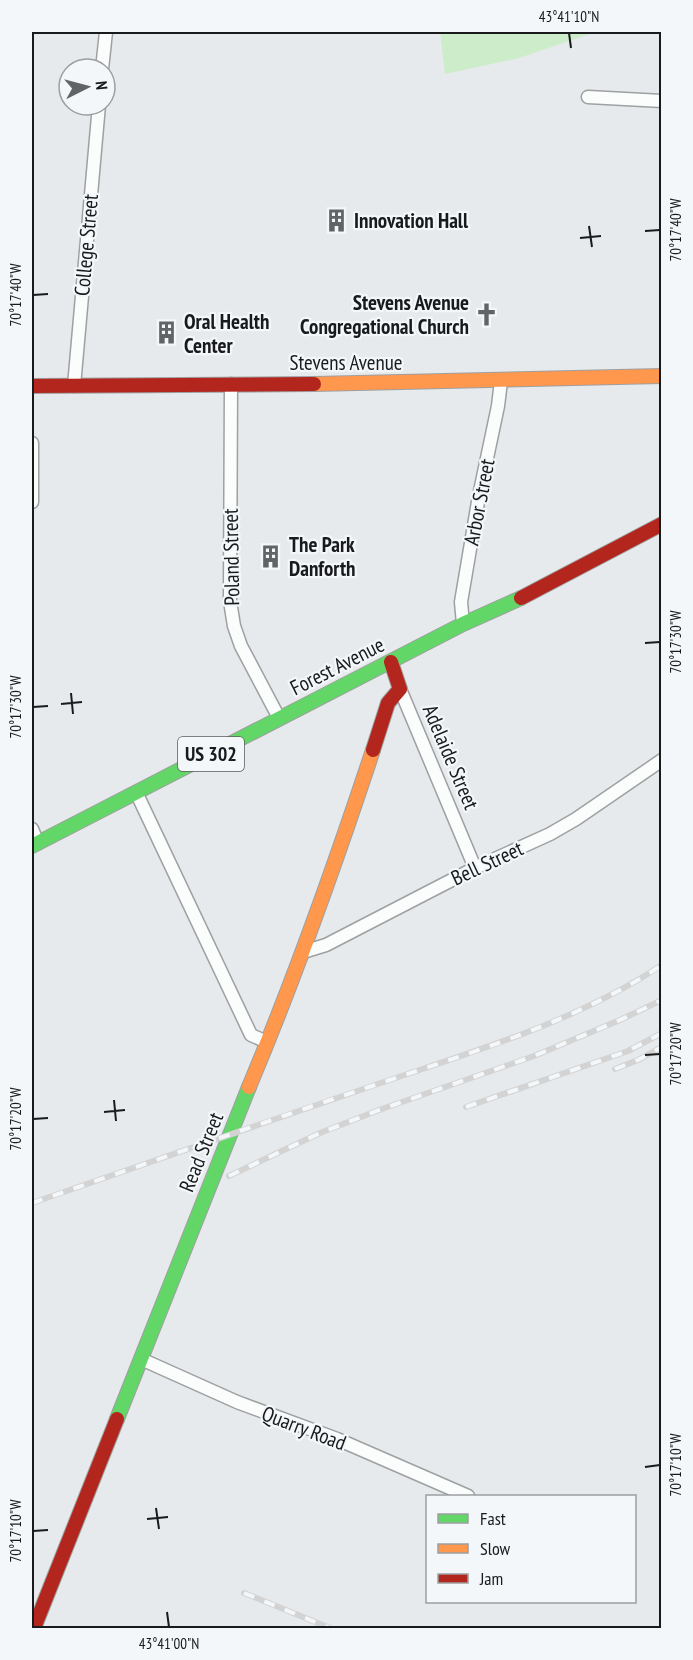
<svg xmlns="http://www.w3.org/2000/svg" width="693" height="1660" viewBox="0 0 693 1660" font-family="'PT Sans Narrow',sans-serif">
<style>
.green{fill:#cdecc9}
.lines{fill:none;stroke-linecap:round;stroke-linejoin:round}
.street-casing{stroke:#9ea0a1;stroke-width:15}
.fast-casing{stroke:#9ea0a1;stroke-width:16}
.slow-casing{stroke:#9ea0a1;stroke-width:16}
.jam-casing{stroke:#9ea0a1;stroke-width:16}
.street{stroke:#fbfcfc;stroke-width:12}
.fast{stroke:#63d668;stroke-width:14}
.slow{stroke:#ff974d;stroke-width:14}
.jam{stroke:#b3261e;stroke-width:14}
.rail-casing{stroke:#d3d3d3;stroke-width:6}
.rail{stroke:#f4f7fa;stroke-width:4;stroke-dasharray:11;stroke-linecap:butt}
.ticks{fill:none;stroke:#191a1b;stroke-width:2}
.labels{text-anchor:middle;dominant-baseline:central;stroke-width:4.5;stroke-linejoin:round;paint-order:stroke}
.shield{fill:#f4f7fa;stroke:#5b5c5e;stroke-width:1.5}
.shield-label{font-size:20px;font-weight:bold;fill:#191a1b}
.poi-label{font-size:21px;font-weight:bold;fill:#191a1b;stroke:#f4f7fa;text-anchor:start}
.street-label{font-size:21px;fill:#191a1b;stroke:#f4f7fa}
.neatline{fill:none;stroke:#191a1b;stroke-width:2}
.ticks-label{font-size:15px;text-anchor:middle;fill:#191a1b}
</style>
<rect width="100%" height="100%" fill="#e7eaec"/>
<path class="green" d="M440 32H596L519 58 445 74Z"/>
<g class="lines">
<defs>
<path id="street" d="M102 69 106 32
M588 97 662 101
M231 384 230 601 234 626 241 646 279 718
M74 386 99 105
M32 443V502
M463 624 461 602 479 496 498 406 501 381
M400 689 475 868
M136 792 251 1035 267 1042
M32 829 38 843
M303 952 326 945 475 868 550 834 576 819 662 760
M141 1359 237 1402 337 1439 468 1496"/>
<path id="fast" d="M32 846 463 624 521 598
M117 1419 249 1087"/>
<path id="slow" d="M314 384 662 376
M249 1087C296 975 335 865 373 750"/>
<path id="jam" d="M32 386 314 384
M521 598 662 524
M373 750 388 703 400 689 391 662
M34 1628 117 1419"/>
</defs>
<use href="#street" class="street-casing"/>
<use href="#fast" class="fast-casing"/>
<use href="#slow" class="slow-casing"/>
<use href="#jam" class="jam-casing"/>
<use href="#street" class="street"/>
<use href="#fast" class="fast"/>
<use href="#slow" class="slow"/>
<use href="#jam" class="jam"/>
<defs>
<path id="rail" d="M615 1069 638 1060 662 1047
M466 1107 628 1051 662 1033
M229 1176 320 1133 379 1110 534 1056 620 1020 662 1000
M32 1203C145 1164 259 1124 372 1086 471 1052 574 1023 662 965
M244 1593 330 1628"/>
</defs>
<use href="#rail" class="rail-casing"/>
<use href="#rail" class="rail"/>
</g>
<path class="ticks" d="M569 33 571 48M589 226 592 247M645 231 660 230M580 238 601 236M33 295 48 294M645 643 660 642M71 693 73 714M61 704 82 702M33 707 48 706M645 1055 660 1054M114 1100 116 1121M104 1112 125 1110M33 1119 48 1118M645 1467 660 1465M156 1508 159 1529M147 1519 168 1517M33 1531 48 1530M167 1612 169 1627"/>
<defs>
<symbol id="building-bare" viewBox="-9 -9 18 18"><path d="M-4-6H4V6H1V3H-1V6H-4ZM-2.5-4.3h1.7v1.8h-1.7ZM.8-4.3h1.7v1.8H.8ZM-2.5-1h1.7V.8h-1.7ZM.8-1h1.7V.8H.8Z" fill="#616364" stroke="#f4f7fa" stroke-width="2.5" paint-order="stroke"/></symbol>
<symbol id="church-bare" viewBox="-9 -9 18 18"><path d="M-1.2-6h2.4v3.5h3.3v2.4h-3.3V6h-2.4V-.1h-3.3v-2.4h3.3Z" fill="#616364" stroke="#f4f7fa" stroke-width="2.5" paint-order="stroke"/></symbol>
</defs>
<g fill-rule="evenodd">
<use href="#building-bare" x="320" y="204" width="33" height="33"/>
<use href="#church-bare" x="470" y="298" width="33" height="33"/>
<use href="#building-bare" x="150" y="316" width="33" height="33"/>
<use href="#building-bare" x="254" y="540" width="33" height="33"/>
</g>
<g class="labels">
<rect class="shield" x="178" y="737" width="66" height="34" rx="4.5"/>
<g class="shield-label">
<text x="211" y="754">US 302</text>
</g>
<g class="poi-label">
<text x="354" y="220">Innovation Hall</text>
<text x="469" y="302" text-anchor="end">Stevens Avenue<tspan x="469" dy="24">Congregational Church</tspan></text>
<text x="184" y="321">Oral Health<tspan x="184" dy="24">Center</tspan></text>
<text x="289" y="544">The Park<tspan x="289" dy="24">Danforth</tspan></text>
</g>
<g class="street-label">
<text transform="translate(86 245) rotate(-85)">College Street</text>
<text x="346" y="362">Stevens Avenue</text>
<text transform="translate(479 502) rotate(-79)">Arbor Street</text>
<text transform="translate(231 557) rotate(-91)">Poland Street</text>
<text transform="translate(337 666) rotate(-27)">Forest Avenue</text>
<text transform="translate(451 757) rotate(67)">Adelaide Street</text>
<text transform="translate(487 863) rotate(-25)">Bell Street</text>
<text transform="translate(201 1152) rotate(-68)">Read Street</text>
<text transform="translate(304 1428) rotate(21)">Quarry Road</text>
</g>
</g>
<rect width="693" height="1660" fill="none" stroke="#f4f7fa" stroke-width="66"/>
<rect x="426" y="1495" width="210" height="108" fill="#f4f7fa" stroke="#9c9fa1" stroke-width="1.5"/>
<rect x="438" y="1514" width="30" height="9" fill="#63d668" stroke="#9c9fa1" stroke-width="1.5"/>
<text x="480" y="1525" font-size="18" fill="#191a1b">Fast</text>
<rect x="438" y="1544" width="30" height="9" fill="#ff974d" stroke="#9c9fa1" stroke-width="1.5"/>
<text x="480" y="1555" font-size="18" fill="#191a1b">Slow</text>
<rect x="438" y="1574" width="30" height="9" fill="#b3261e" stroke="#9c9fa1" stroke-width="1.5"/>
<text x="480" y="1585" font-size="18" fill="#191a1b">Jam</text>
<g transform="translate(87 87) rotate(84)"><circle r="28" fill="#f4f7fa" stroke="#9c9fa1" stroke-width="1.5"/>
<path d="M0-4.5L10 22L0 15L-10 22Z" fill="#616364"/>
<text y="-9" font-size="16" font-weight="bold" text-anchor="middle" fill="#191a1b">N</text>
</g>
<rect x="33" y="33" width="627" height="1594" class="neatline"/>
<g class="ticks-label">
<text x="569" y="22">43°41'10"N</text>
<text transform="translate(676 230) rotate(-90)" y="5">70°17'40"W</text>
<text transform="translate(16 295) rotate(-90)" y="5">70°17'40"W</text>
<text transform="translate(676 642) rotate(-90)" y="5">70°17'30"W</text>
<text transform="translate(16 707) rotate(-90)" y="5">70°17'30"W</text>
<text transform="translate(676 1054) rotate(-90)" y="5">70°17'20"W</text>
<text transform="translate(16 1119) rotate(-90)" y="5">70°17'20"W</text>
<text transform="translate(676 1465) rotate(-90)" y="5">70°17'10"W</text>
<text transform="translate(16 1531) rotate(-90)" y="5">70°17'10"W</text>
<text x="169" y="1649">43°41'00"N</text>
</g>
</svg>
